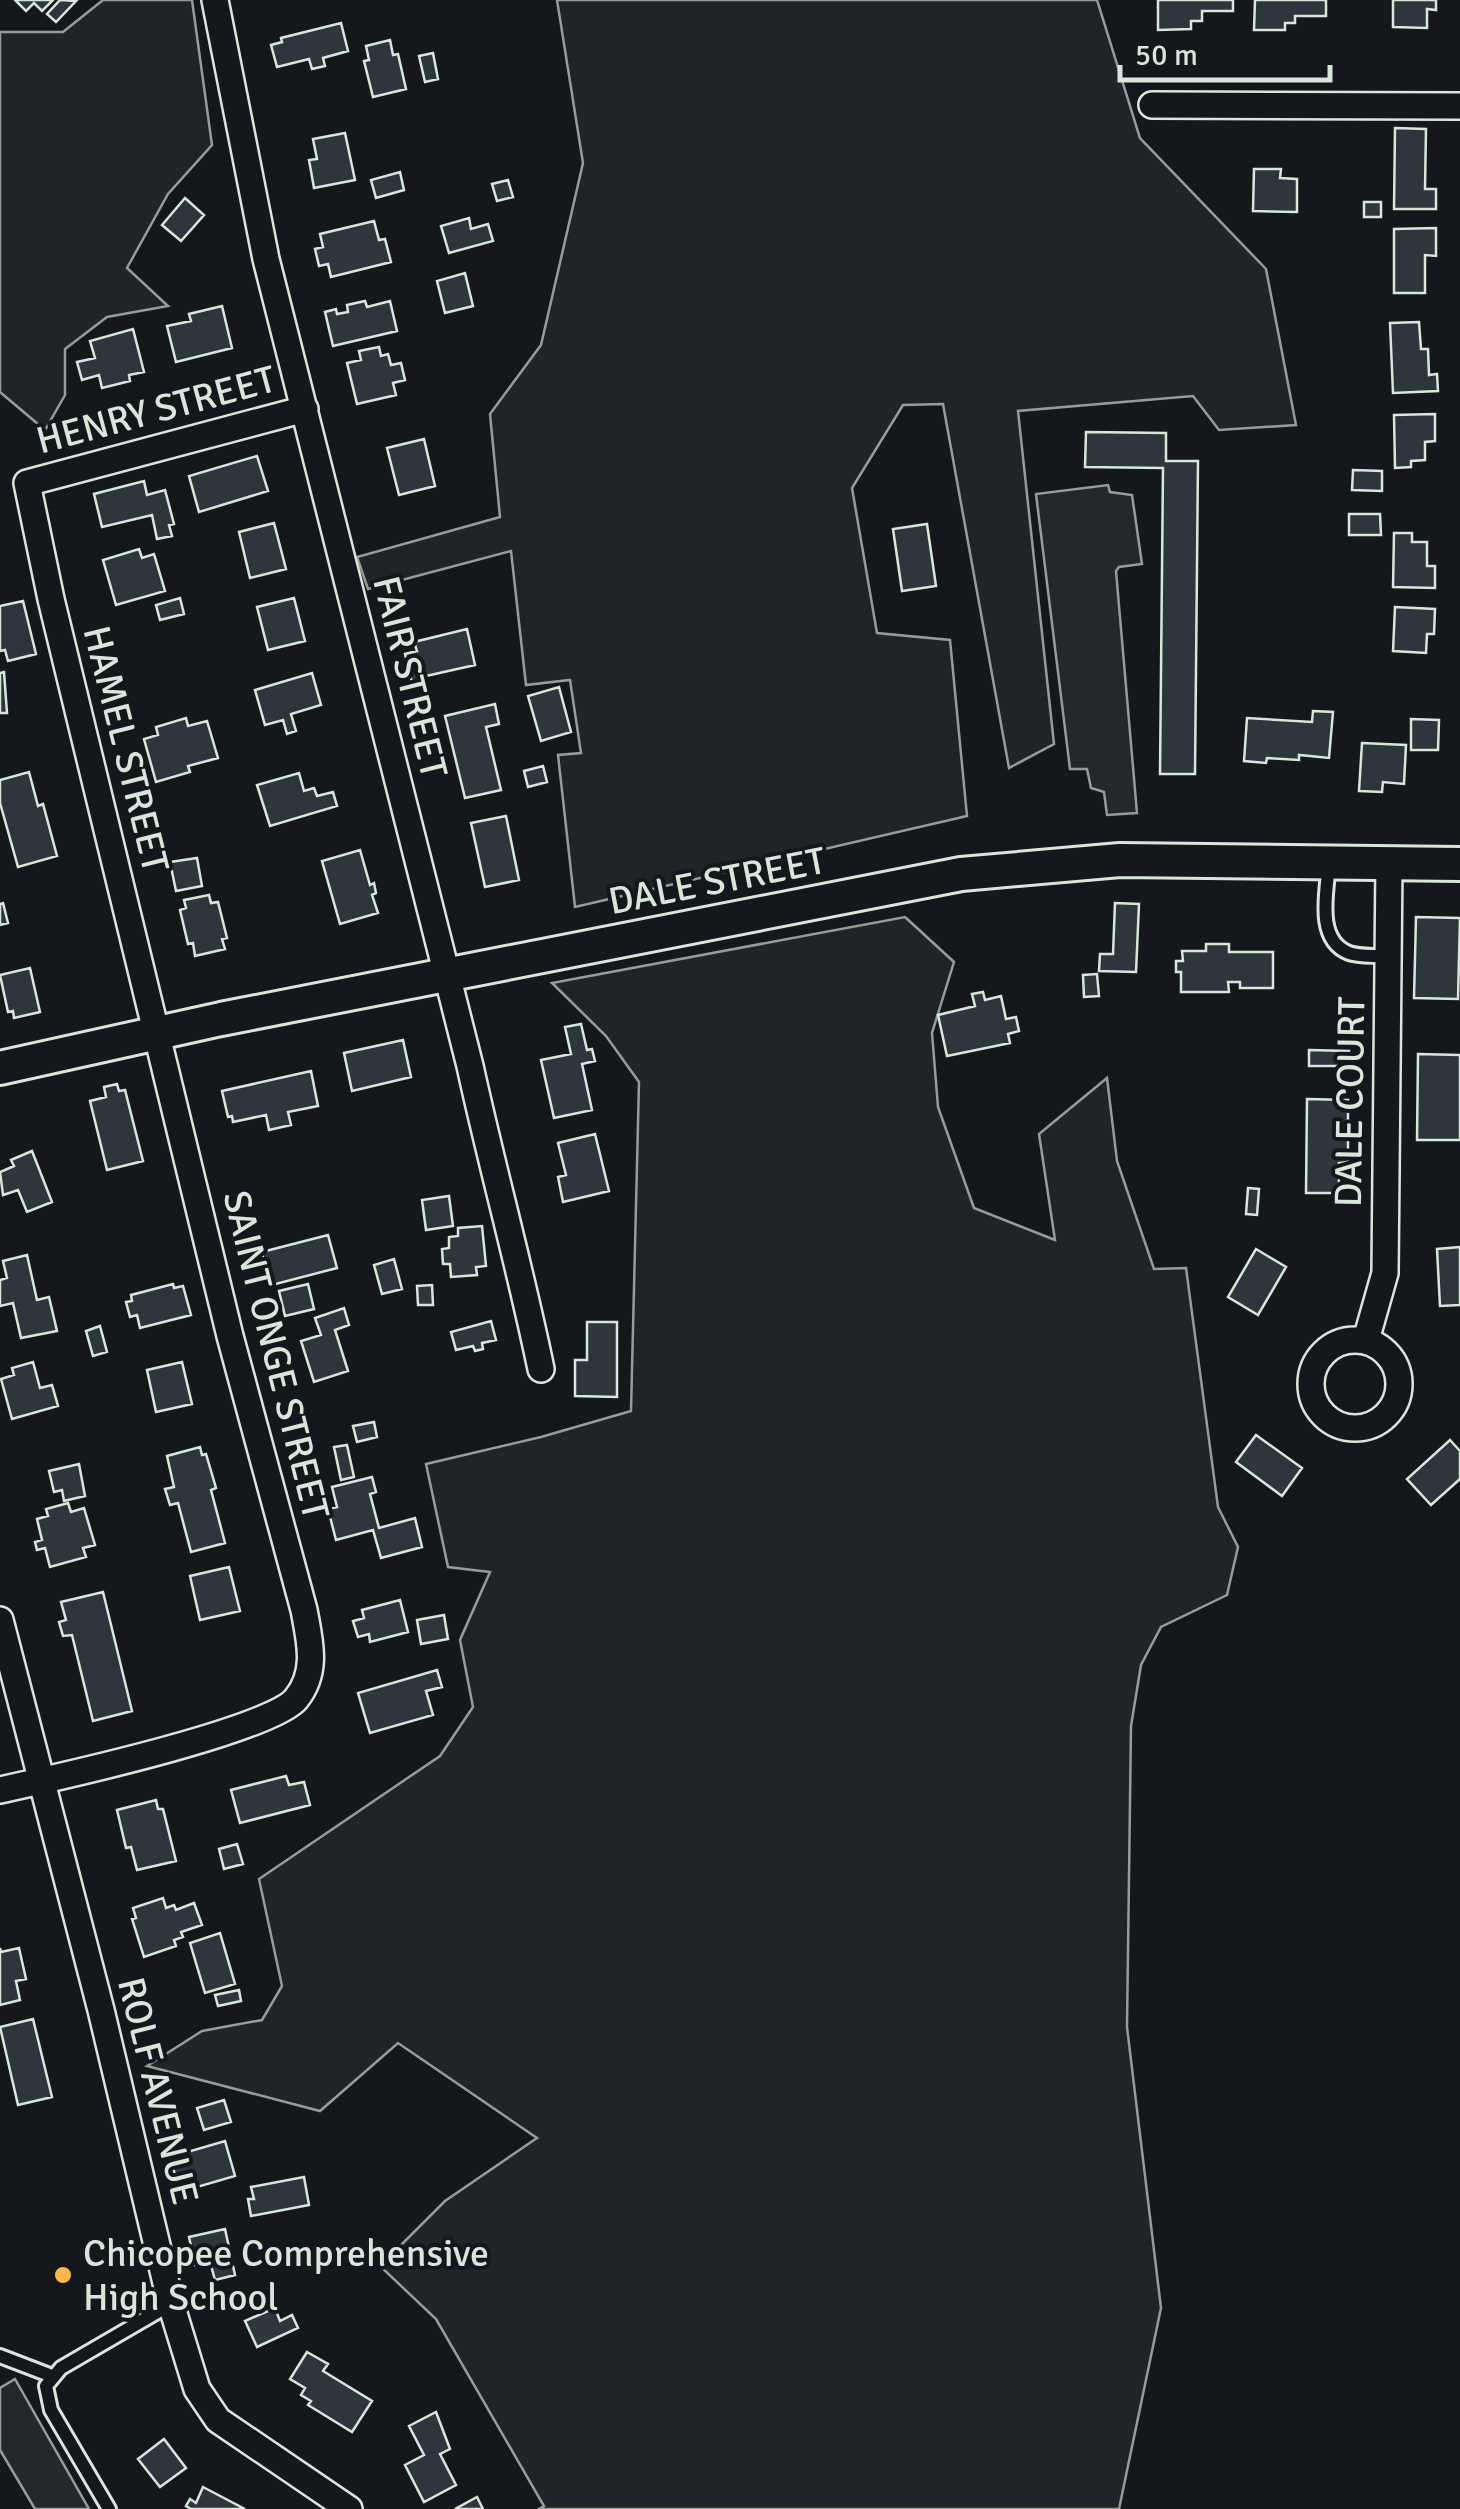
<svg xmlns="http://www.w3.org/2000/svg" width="1460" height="2509" viewBox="0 0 1460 2509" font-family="Signika,sans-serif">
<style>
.green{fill:#202428;stroke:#939e99;stroke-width:2.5}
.parking{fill:#24282b;stroke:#939e99;stroke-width:2.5}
.building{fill:#2c363c;stroke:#d8e6dc;stroke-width:2.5}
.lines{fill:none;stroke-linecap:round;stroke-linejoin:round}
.service-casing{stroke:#d8e6dc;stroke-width:18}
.minor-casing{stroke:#d8e6dc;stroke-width:30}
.tertiary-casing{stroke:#d8e6dc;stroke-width:38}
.service{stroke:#14181c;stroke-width:12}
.minor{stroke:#14181c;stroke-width:25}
.tertiary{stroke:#14181c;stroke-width:32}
.poi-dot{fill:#ffb74d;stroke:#14181c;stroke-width:4}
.labels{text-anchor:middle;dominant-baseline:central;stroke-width:8;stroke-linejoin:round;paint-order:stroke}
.street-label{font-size:38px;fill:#d8e6dc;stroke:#14181c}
.poi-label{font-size:38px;fill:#d8e6dc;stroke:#14181c;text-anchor:start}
</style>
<rect width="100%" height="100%" fill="#14181c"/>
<path class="green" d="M103 0H192L212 145 168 194 127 268 168 306 107 317 65 349V395L45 430 0 392V32H63Z
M557 0H1097L1140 138 1266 269 1296 425 1219 430 1193 396 1018 411 1054 744 1009 768 943 404 903 405 852 488 877 633 950 640 967 816 575 907 558 755 581 753 570 680 526 685 511 551 368 589 357 557 500 517 490 414 541 345 583 163Z
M905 917 954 962 932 1033 938 1107 974 1208 1055 1240 1039 1134 1107 1078 1117 1161 1154 1269 1186 1268 1218 1507 1238 1547 1227 1595 1161 1627 1141 1665 1131 1726 1127 2027 1161 2308 1119 2509H539L544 2506 436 2319 380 2266 445 2201 537 2138 398 2043 320 2111 147 2066 202 2031 262 2020 282 1986 259 1879 440 1756 473 1707 460 1640 490 1572 448 1567 426 1464 541 1437 631 1411 639 1082 606 1036 552 983Z"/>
<path class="parking" d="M1108 485 1110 492 1132 495 1142 564 1119 567 1116 571 1137 813 1107 815 1104 792 1091 788 1087 769H1070L1036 494Z
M15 2379 89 2509H35L0 2450V2388Z"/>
<path class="building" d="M15 0H53L42 11 34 3 26 11Z
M60 0 76 1 56 22 47 14Z
M1158 0H1233V11H1202V21H1191V29L1158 30Z
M1255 0H1326V16H1295V23H1285V30H1254Z
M1393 0H1436V10L1427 9V28L1393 27Z
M341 23 348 51 323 58 325 66 312 69 309 59 277 67 271 45 282 42 281 38Z
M390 40 393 55 398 54 406 89 373 97 364 61 369 60 366 46Z
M433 53 438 79 425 82 419 56Z
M1395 128 1426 129 1425 189H1436V209H1394Z
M345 133 355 180 314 188 309 160 317 159 313 139Z
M1254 169H1281L1280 178 1297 179V212L1253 211Z
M400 172 404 190 376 198 371 180Z
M508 180 513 197 497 201 492 184Z
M185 198 204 215 181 241 162 225Z
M1364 202H1381V217H1364Z
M469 218 471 229 488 224 493 241 449 253 441 226Z
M374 221 379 240 385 239 391 262 331 277 328 264 319 266 315 249 323 247 320 234Z
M1436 228V256L1425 255V293H1394V229Z
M465 273 473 306 445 313 437 281Z
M365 301 367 307 390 301 397 331 333 346 325 312 336 309 337 314 348 312 347 305Z
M222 306 232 348 176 362 167 326 191 321 189 314Z
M1419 322 1421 349H1428L1429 375 1437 374 1438 391 1393 393 1390 323Z
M133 329 144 372 129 375 130 381 102 388 99 375 82 380 77 362 95 358 90 341Z
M379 347 381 356 388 354 391 365 401 363 405 380 393 383 396 395 357 404 347 363 361 360 359 351Z
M1435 414V441L1425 442V460L1411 461V467L1395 468 1394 415Z
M1086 432 1166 433V461H1198L1195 774H1160L1163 468 1085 467Z
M424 439 435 486 399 495 387 448Z
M257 456 268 491 199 512 189 476Z
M1353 470 1382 471V491L1352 490Z
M144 481 147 495 165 490 174 524 169 525 172 536 157 539 152 515 102 527 94 494Z
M1349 514H1380L1381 535H1349Z
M274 523 286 569 250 578 239 532Z
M927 524 936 586 902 591 893 529Z
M1394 533H1412V542H1427V566H1435V588L1393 587Z
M139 549 142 558 154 554 165 591 116 605 103 560Z
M180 598 184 614 160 620 156 605Z
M294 598 305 641 268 650 257 607Z
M23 601 36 654 8 661 5 650 0 651V606Z
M1395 607 1435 609 1434 634H1427L1426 653 1393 651Z
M467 629 475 665 426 676 427 683 413 687 405 654 417 651 414 642Z
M4 672 7 713H0V673Z
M312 673 321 705 291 714 296 731 287 734 283 720 265 725 255 690Z
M559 687 571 732 541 741 528 696Z
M495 704 499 724 486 727 501 790 465 798 445 716Z
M1313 711 1333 712 1329 758 1299 755V760L1267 758 1266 763 1244 761 1247 718 1312 722Z
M186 718 188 726 207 721 218 758 188 766 190 772 156 782 144 739 158 735 156 727Z
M1411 719 1439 720 1438 750H1411Z
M1362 743 1406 745 1404 784 1383 782 1382 792 1359 791Z
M543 766 547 782 528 787 524 771Z
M29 772 38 806 43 804 57 856 18 867 0 803V780Z
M299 773 304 791 314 788 317 796 333 792 337 806 270 826 257 785Z
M506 816 519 880 485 887 471 823Z
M360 850 370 885 374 883 376 893 372 895 378 913 340 924 322 861Z
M197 858 202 886 176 891 170 862Z
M209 895 211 903 218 902 227 938 222 939 225 949 195 956 193 943 188 944 180 910 186 908 184 900Z
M3 903 8 923 0 925V904Z
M1115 903 1139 904 1136 972 1099 971 1100 954H1113Z
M1416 917 1460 918 1458 999 1414 998Z
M1206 944H1229V952H1273V988H1240V982H1228L1229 992H1181V972H1176V961H1183L1182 951H1206Z
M30 968 40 1012 14 1018 13 1011 8 1012 0 975Z
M1097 974 1099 996 1084 997 1083 975Z
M983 992 985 1000 1001 996 1006 1019 1016 1017 1019 1031 1008 1034 1010 1043 947 1056 938 1015 975 1006 972 994Z
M581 1024 587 1050 592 1049 595 1061 582 1064 592 1110 554 1118 541 1060 571 1054 565 1027Z
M403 1040 411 1077 352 1091 344 1053Z
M1309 1050 1349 1051 1348 1066H1309Z
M1418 1054 1460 1055V1140H1417Z
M311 1071 318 1106 288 1112 291 1125 269 1130 266 1115 233 1122 232 1116 228 1117 222 1091Z
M117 1084 119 1091 125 1090 143 1161 107 1170 90 1101 106 1097 104 1087Z
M1307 1099 1348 1100V1162L1339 1163V1193H1306Z
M595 1134 609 1191 563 1202 558 1177 566 1175 558 1143Z
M32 1151 52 1202 27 1212 18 1190 3 1195 0 1172 14 1166 11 1160Z
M1248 1188 1259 1189 1257 1215 1246 1214Z
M449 1196 453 1226 426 1230 422 1200Z
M482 1226 486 1266 476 1267 477 1275 451 1277 450 1264H443L442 1249 449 1248V1237L458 1236V1228Z
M328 1235 337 1268 268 1286 262 1252Z
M1460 1247V1305L1440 1306 1437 1249Z
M1256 1249 1286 1267 1258 1315 1228 1297Z
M27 1255 37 1300 49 1297 57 1331 21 1338 13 1303 0 1306V1280L7 1278 3 1261Z
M394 1259 402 1289 382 1294 374 1265Z
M173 1284 174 1288 183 1286 191 1315 140 1328 137 1315 130 1317 126 1302 132 1301 131 1295Z
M308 1284 314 1309 285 1316 279 1291Z
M432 1285 433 1305H418L417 1286Z
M344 1308 349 1325 335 1330 348 1371 314 1382 301 1341 321 1335 315 1318Z
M491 1321 496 1340 482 1343 483 1349 475 1351 473 1346 456 1350 451 1332Z
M587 1322H617V1397L575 1396V1360H587Z
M100 1326 107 1352 93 1356 86 1331Z
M33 1362 40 1388 52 1385 58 1406 12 1419 1 1379 14 1375 12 1368Z
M182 1362 192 1404 156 1412 147 1370Z
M374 1422 377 1437 357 1442 353 1426Z
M1256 1435 1302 1468 1282 1496 1236 1462Z
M1450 1440 1460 1451V1479L1431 1505 1407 1479Z
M347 1445 354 1477 341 1480 334 1447Z
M200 1447 202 1455 206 1454 216 1488 211 1490 225 1543 191 1552 178 1503 170 1505 165 1489 174 1487 167 1456Z
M79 1464 85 1496 64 1501 62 1490 54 1492 49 1471Z
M372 1477 376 1492 370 1494 379 1528 415 1518 422 1547 381 1558 373 1530 336 1540 328 1509 337 1507 332 1487Z
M68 1503 71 1512 84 1508 95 1545 83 1548 86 1557 50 1567 45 1548 37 1550 35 1542 42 1540 37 1519 48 1516 46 1509Z
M229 1567 240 1611 200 1620 190 1576Z
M103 1592 132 1711 93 1721 72 1635 63 1636 59 1622 66 1620 61 1602Z
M400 1600 408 1632 370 1642 369 1634 358 1637 353 1621 364 1618 362 1610Z
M444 1615 448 1639 421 1644 417 1620Z
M437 1670 442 1687 426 1691 433 1715 370 1733 358 1693Z
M286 1776 289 1785 304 1782 310 1805 240 1823 231 1790Z
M156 1800 158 1809H163L176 1861 137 1870 131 1847 126 1848 117 1810Z
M237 1844 243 1864 224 1869 219 1849Z
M163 1898 166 1908 174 1905 176 1910 194 1903 202 1925 181 1932 183 1937 174 1940 176 1946 144 1957 132 1919 136 1918 133 1908Z
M220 1933 235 1984 205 1993 190 1943Z
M0 1948 1 1952 19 1948 26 1979 16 1981 20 2000 0 2005Z
M239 1990 241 2001 218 2006 215 1995Z
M33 2019 52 2097 18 2105 0 2027Z
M224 2100 231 2122 204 2130 197 2108Z
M225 2141 235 2176 180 2192 170 2157Z
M304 2177 309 2205 251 2216 248 2199H254L251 2187Z
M225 2229 235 2275 215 2280 210 2262 195 2265 189 2237Z
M275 2308 280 2321 292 2315 298 2328 257 2347 245 2321Z
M307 2352 328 2364 323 2371 372 2401 352 2432 308 2405 311 2401 301 2395 305 2388 290 2379Z
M436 2412 450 2449 440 2454 456 2485 424 2502 405 2465 424 2455 409 2426Z
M164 2439 186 2468 160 2487 138 2459Z
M203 2487 245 2509H191L186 2506 190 2499 196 2503Z
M477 2497 483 2509H455Z"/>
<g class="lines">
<defs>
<path id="service" d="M1329 864C1327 891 1315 940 1349 953 1360 957 1377 955 1389 957
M0 2356 52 2376
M109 2509 51 2410 46 2386 61 2368 171 2304"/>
<path id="minor" d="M215 0 266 259 470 1066C492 1167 520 1267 541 1369
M1152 105 1460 106
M1311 1384a44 44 0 1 1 88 0a44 44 0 1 1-88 0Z
M1366 1340 1385 1273 1389 863
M0 1620 101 2010 171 2304 197 2389 218 2420 349 2509
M0 1790C50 1779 270 1731 296 1699 318 1672 310 1642 304 1610L230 1336 51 599 27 483 305 409"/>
<path id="tertiary" d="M0 1068 221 1019 961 874 1120 860 1460 864"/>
</defs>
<use href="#service" class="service-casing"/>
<use href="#minor" class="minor-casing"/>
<use href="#tertiary" class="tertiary-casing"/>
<use href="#service" class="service"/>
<use href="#minor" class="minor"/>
<use href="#tertiary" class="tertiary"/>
</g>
<circle class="poi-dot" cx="63" cy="2275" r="10"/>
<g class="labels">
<g class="street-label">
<text transform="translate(156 410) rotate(-15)">HENRY STREET</text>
<text transform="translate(410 677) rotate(76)">FAIR STREET</text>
<text transform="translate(126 749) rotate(76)">HAMEL STREET</text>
<text transform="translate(717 881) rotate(-11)">DALE STREET</text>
<text transform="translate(1350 1102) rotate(-89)">DALE COURT</text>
<text transform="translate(276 1355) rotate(76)">SAINT ONGE STREET</text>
<text transform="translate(158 2091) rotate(76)">ROLF AVENUE</text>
</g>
<g class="poi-label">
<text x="83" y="2253">Chicopee Comprehensive<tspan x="83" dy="44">High School</tspan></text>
</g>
</g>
<path d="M1120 65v15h210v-15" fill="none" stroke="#d8e6dc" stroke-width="5"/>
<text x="1135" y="65" font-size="30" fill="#d8e6dc" stroke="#14181c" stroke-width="8" paint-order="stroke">50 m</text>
</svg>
